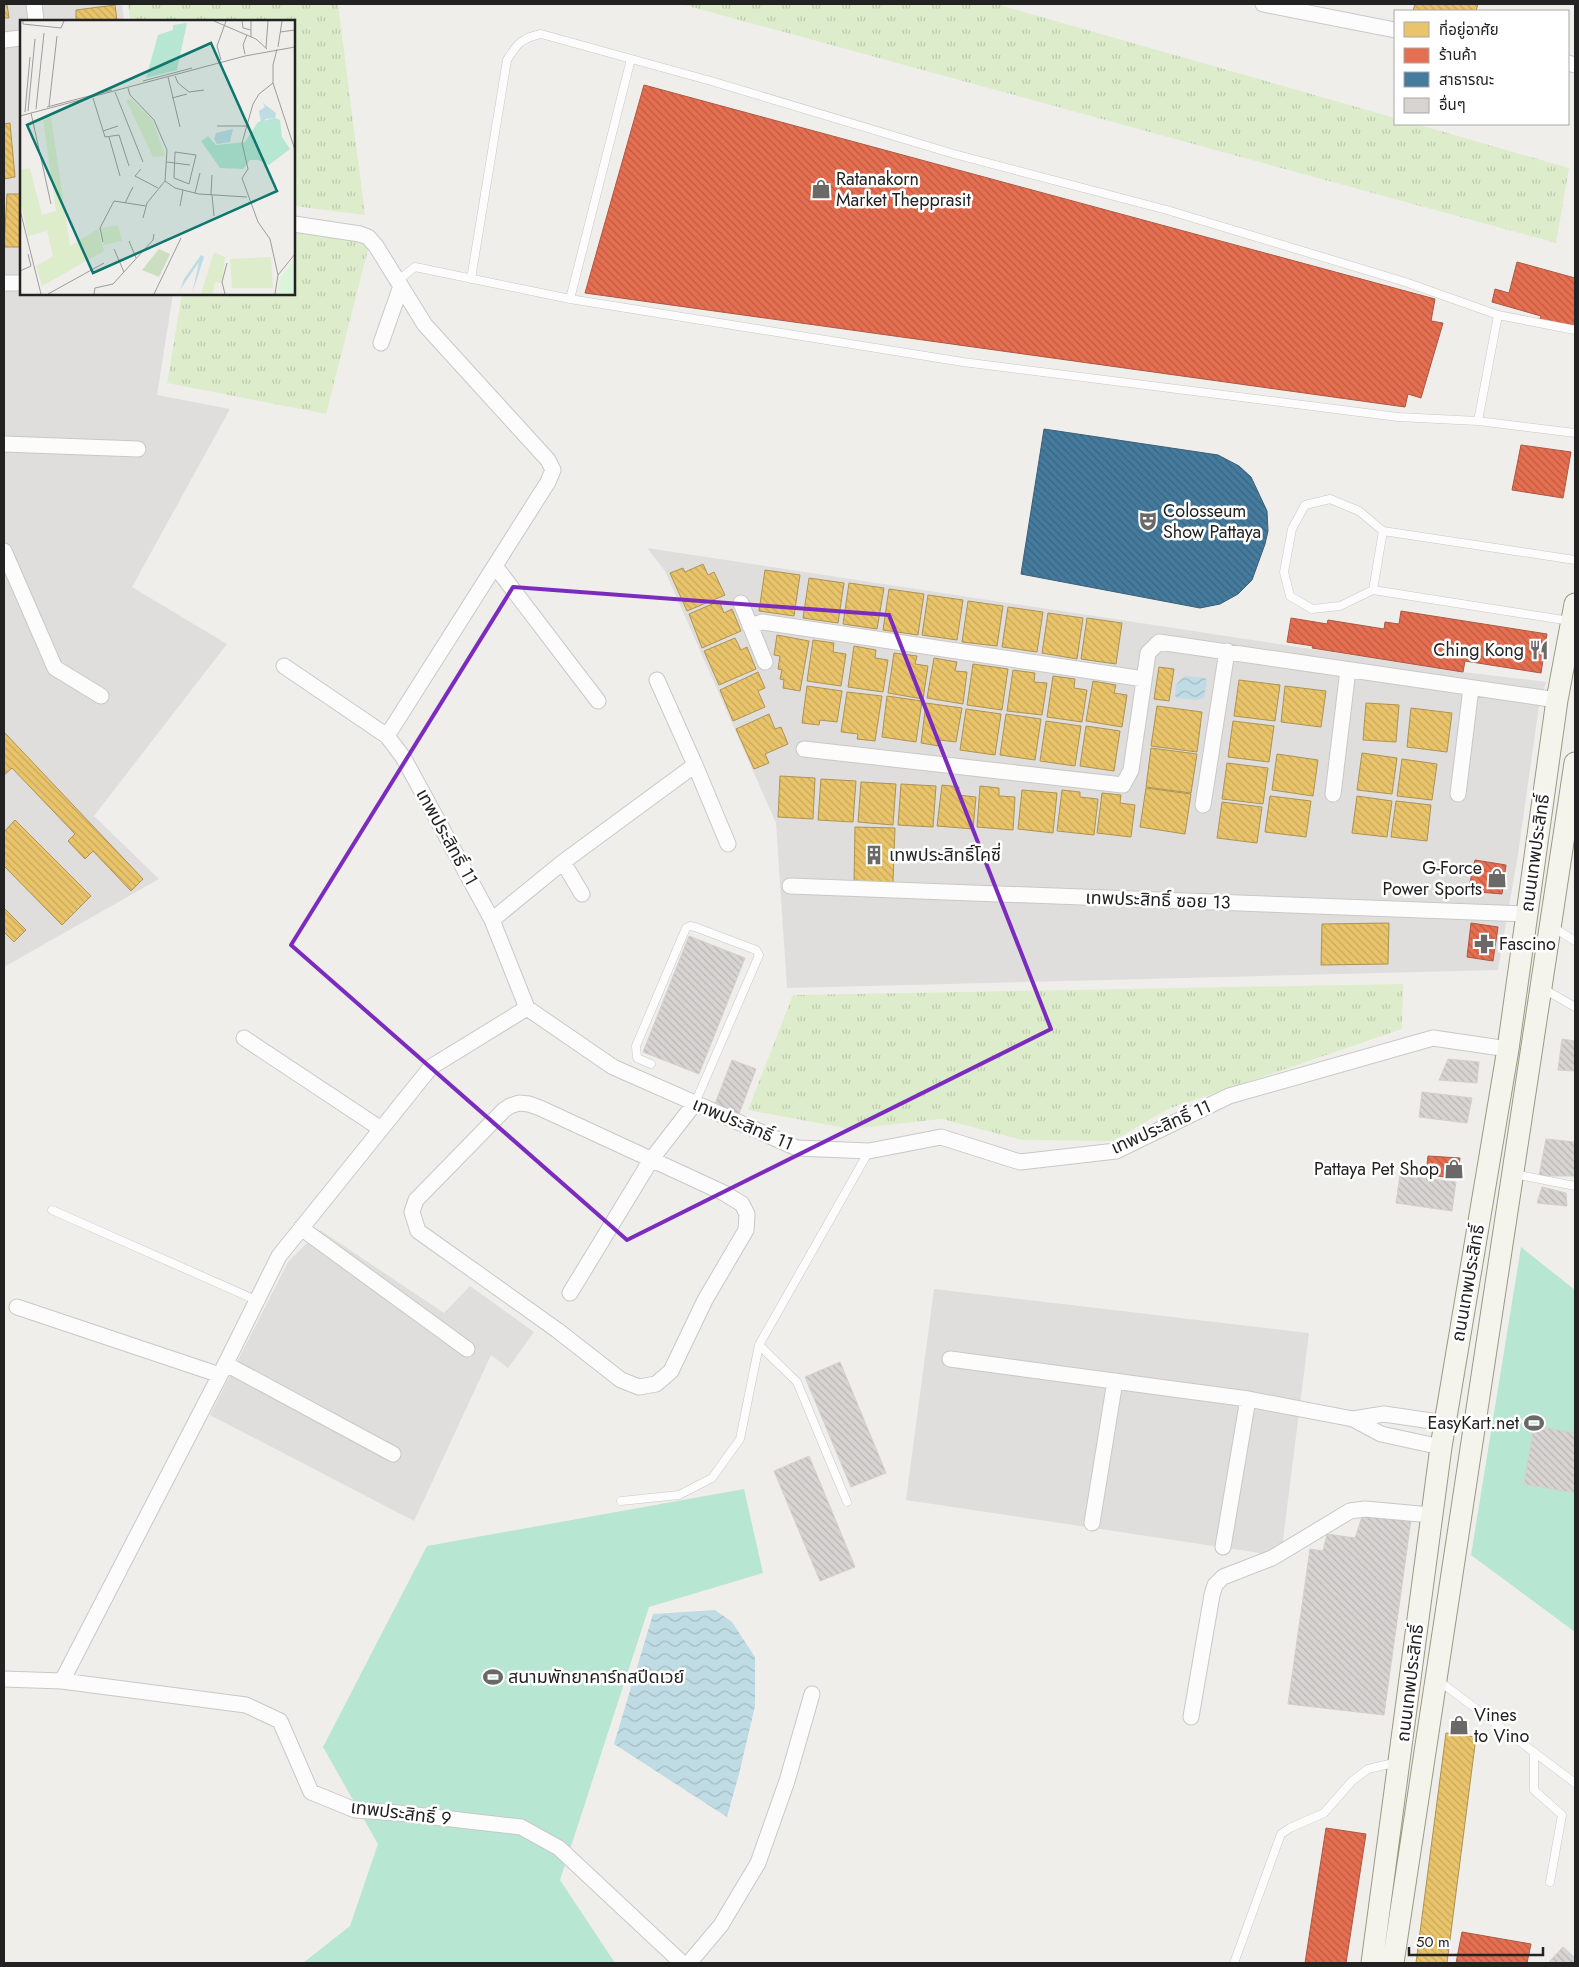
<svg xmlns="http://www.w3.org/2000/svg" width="1579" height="1967" viewBox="0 0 1579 1967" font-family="Jost,'Noto Sans Thai',sans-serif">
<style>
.residential{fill:#dfdedc}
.grass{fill:url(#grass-tufts)}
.pitch{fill:#b7e6d2}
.water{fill:url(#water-waves)}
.homes{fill:url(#homes-back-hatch);stroke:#ad9354}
.shops{fill:url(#shops-back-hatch);stroke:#ac5843}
.public{fill:url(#public-back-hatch);stroke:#3a6078}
.building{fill:url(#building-back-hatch);stroke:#d3d0cc}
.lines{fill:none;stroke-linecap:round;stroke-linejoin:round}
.lane-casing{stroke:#c9c8c7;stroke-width:9}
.street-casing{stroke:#c9c8c7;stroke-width:17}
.secondary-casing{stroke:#999a82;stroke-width:23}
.lane{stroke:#fdfcfc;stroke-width:8}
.street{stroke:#fdfcfc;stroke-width:15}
.secondary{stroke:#f4f4ed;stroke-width:21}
.marked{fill:none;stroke:#7b2cbf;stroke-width:4;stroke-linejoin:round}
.labels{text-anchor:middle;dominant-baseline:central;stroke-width:5;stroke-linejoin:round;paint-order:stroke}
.poi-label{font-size:18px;fill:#222;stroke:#fff;text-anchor:start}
.street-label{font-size:18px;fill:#222;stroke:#fff}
.inset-road{fill:none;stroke:#9e9c9b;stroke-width:1}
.view{fill:#0f766e;fill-opacity:0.15;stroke:#0f766e;stroke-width:2.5}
.inset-edge{fill:none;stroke:#222;stroke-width:2.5}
</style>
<defs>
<pattern id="grass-tufts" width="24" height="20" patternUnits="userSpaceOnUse" patternTransform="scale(1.25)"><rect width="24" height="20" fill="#ddeccb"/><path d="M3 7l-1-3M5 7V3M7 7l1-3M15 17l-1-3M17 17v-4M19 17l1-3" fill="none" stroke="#bdcaae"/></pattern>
<pattern id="water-waves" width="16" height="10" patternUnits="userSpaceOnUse" patternTransform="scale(1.25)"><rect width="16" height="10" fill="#bfdbe3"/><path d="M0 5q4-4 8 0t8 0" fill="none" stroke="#a4bcc2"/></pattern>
<pattern id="homes-back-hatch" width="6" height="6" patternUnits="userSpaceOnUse" patternTransform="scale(1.25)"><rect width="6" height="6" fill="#e9c46a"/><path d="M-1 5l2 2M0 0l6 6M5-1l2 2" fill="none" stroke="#c8a85c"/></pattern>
<pattern id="shops-back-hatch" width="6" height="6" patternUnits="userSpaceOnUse" patternTransform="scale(1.25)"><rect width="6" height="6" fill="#e76f51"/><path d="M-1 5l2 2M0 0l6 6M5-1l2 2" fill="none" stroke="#bb5b43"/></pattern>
<pattern id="public-back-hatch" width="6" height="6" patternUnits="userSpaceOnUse" patternTransform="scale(1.25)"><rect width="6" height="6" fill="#457b9d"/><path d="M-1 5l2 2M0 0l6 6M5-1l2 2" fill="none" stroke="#396480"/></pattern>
<pattern id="building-back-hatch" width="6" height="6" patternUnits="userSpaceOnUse" patternTransform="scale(1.25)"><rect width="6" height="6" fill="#d7d4d2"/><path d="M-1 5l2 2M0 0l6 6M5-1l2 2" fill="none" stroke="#b8b6b4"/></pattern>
</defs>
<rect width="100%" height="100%" fill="#f0eeeb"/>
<path class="residential" d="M4 4H122L124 21H21V294H173L157 395 230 409 132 587 227 644 94 816 159 879 4 967Z
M647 548 1463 672 1546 682 1539 706 1518 854 1498 970 787 988 776 823 665 571Z
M320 1230 444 1313 470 1286 534 1332 508 1368 491 1355 414 1521 210 1415 288 1262Z
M934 1289 1309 1333 1281 1556 906 1500Z"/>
<path class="grass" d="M128 4H338L365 215 294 206V21H130Z
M681 4H996L1395 118V124H1416L1569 168 1556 243Z
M294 224 372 234 326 414 167 383 182 294H294Z
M1403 984 1402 1029 1168 1109 1113 1141 1022 1140 942 1119 850 1129 748 1110 793 995Z"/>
<path class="pitch" d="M1521 1247 1575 1290V1632L1471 1555Z
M744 1489 763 1573 649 1607 560 1880 615 1963H303L350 1926 378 1844 323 1747 427 1546Z"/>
<path class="water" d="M1184 676 1205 678 1207 680 1204 698 1196 700 1177 698 1175 696 1176 685Z
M715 1610 732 1622 755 1657V1706L739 1774 727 1817 614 1744 653 1614Z"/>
<path class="homes" d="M4 4H7L9 18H4Z
M1415 4H1478L1476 11H1413Z
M115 5 117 21H76V10Z
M10 123 15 177 4 179V124Z
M7 194H21V247H4Z
M703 564 708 575 714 572 725 595 687 611 670 573 683 568 685 572Z
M765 570 800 575 794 616 759 611Z
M809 578 844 583 838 623 803 618Z
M849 583 884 588 877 629 843 624Z
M889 589 924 594 918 635 883 630Z
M928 595 963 600 957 640 922 635Z
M719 601 724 613 732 609 741 631 702 648 689 614Z
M968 601 1003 606 997 646 962 642Z
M1008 607 1043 612 1037 652 1002 647Z
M1048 613 1083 618 1077 659 1042 653Z
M1087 618 1122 623 1116 664 1081 659Z
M777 635 809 641 800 691 783 688 784 680 780 679 782 670 778 669 780 656 774 655Z
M735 638 741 650 747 647 756 669 719 685 704 651Z
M813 640 834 643 833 652 846 654 841 686 807 681Z
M854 646 876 650 875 658 888 660 883 692 848 687Z
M894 653 917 656 915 664 928 666 923 699 888 693Z
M934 658 957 662 955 671 967 672 963 704 927 698Z
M973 664 1008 669 1002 710 967 705Z
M1159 667 1174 669 1169 701 1154 699Z
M1013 670 1035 673 1034 682 1047 683 1042 715 1007 711Z
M758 672 765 688 758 691 765 707 733 721 720 690Z
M1053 676 1075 679 1074 688 1087 690 1082 722 1047 717Z
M1239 680 1280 685 1275 721 1234 716Z
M1093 681 1116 685 1114 693 1127 695 1122 727 1086 721Z
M807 686 842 691 837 722 820 720 819 725 802 723Z
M1285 686 1326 691 1321 727 1281 722Z
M847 692 882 696 875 741 857 739 858 734 841 732Z
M887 696 922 701 916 742 882 737Z
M926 703 962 708 956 742 940 740 939 746 921 743Z
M1366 703 1399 705 1396 742 1363 740Z
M1157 706 1202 712 1197 752 1151 746Z
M1411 708 1452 713 1447 752 1407 747Z
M966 709 1001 714 995 755 960 750Z
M769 714 775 729 781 727 788 744 765 754 769 763 754 769 736 729Z
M1006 714 1041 719 1035 760 1000 755Z
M1046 721 1081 726 1075 766 1040 761Z
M1233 721 1274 726 1269 762 1228 757Z
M1086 726 1120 731 1114 771 1080 766Z
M4 732 143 879 131 891 93 851 85 859 68 841 75 834 12 768 4 775Z
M1151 748 1197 754 1191 793 1146 787Z
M1362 753 1397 758 1392 794 1357 790Z
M1277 754 1318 760 1313 796 1272 790Z
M1402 759 1437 764 1432 800 1397 796Z
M1227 763 1268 768 1263 804 1222 799Z
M780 776 815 778 813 819 778 817Z
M821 779 856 781 853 822 818 820Z
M861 782 896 784 893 825 858 822Z
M901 784 936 786 933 827 898 825Z
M942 785 959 787 958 795 976 797 973 829 937 826Z
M980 786 999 788V796L1015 797 1013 830 977 827Z
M1146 788 1191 794 1185 834 1140 827Z
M1022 790 1057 793 1053 833 1018 829Z
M1062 790 1080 792V797L1098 799 1094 835 1057 831Z
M1102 793 1121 795 1120 803 1135 805 1131 837 1097 833Z
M1270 796 1311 801 1306 837 1265 832Z
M1357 796 1392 801 1387 837 1352 833Z
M1396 801 1431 805 1427 841 1391 837Z
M1222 802 1262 807 1257 843 1217 838Z
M15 820 91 896 62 925 4 866V832Z
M855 827 895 828 893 882H854Z
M4 908 26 930 14 942 4 932Z
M1389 923 1388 964 1321 965 1322 924Z
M1446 1733 1476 1737 1447 1963H1416Z"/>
<path class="shops" d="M644 85 1435 299 1431 321 1443 323 1421 398 1408 394 1405 407 585 293Z
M1517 262 1575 278V329L1540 319 1541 316 1492 302 1495 289 1509 293Z
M1521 445 1571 452 1563 498 1512 490Z
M1401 611 1547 634 1541 673 1465 661 1463 672 1312 648 1313 646 1287 642 1291 618 1327 624 1328 620 1384 629 1385 622 1399 624Z
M1475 860 1506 865 1502 894 1468 891Z
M1471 923 1498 927 1493 961 1467 957Z
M1428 1156 1460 1158 1457 1179 1426 1174Z
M1326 1828 1366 1834 1346 1963H1305Z
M1462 1932 1531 1944 1527 1963H1456Z"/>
<path class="public" d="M1044 429 1218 455 1239 466 1251 477 1267 511 1268 531 1265 544 1252 580 1238 594 1220 604 1200 608 1021 574Z"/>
<path class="building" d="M689 936 745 958 699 1074 643 1052Z
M1562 1039 1575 1041V1071L1558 1070Z
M1448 1059 1479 1062 1477 1083 1439 1080Z
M732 1060 756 1069 739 1114 715 1104Z
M1422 1092 1472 1098 1467 1123 1419 1117Z
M1546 1139 1575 1142V1176H1539Z
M1400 1175 1456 1182 1452 1211 1396 1203Z
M1542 1187 1566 1193 1567 1206 1537 1203Z
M840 1362 886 1473 851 1487 805 1377Z
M1534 1426 1575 1433V1493L1524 1484Z
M809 1456 855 1567 820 1581 774 1471Z
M1363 1514 1411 1520 1384 1715 1288 1704 1310 1549 1323 1551 1327 1534 1355 1538Z
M1563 1947 1575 1958V1963H1548Z"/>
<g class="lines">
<defs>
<path id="lane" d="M471 279 507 60C517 44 521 38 541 34L711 81 954 154 1167 210 1405 282 1498 315 1575 330
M397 281 415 267 570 299 631 59
M570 299 963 362 1398 417 1478 421 1575 433
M1478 421 1498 315
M1373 590 1383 531
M1570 621 1373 590 1340 606 1312 609 1290 596 1284 572 1292 529 1305 505 1330 499 1359 511 1383 531 1575 560
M1551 926 1575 941
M1542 988 1575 1007
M651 1064 637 1058 636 1046 686 928 690 926 695 927 756 950 759 955 757 960 695 1103
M1514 1174 1575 1186
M52 1210 256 1300
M759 1345 797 1382 847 1502
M621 1501 679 1495 712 1478 740 1439 759 1345 869 1151
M1439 1681 1575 1783
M1534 1752V1790L1562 1815 1550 1882
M1234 1963 1281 1834 1290 1828 1324 1813 1352 1781 1368 1769 1398 1762"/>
<path id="street" d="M34 4 36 21
M1263 4 1395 30
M4 40 21 38
M1568 63 1575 65
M294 224 360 234 368 237 376 246 425 325 548 460 553 470 548 482 387 736
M4 283H21
M381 343 401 286
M4 444 138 449
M4 551 55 668 101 696
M495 566 598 701
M741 603 765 662
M750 626 762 622 1144 679
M284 666 387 736 403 757 492 920 527 1008 613 1067 797 1148 869 1151 941 1137 1020 1162 1116 1151 1229 1096 1433 1038 1508 1049
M657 680 695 765
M804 749 1123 785 1131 770 1148 653 1159 642 1557 700
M1333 794 1348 670
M1458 794 1471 688
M1203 805 1227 651
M563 862 582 894
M790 886 1527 914
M492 920 563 862 695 765 728 844
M244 1038 381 1129
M519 1103 529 1104 540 1108 724 1193 742 1204 747 1214 746 1230 705 1300 671 1371 656 1384 639 1387 621 1380 557 1330 418 1231 412 1212 416 1200 504 1110 510 1106Z
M301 1228 467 1349
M570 1293 651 1160 695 1103
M17 1307 220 1375
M950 1359 1248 1399 1353 1419 1384 1414 1445 1423
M226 1364 393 1454
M1353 1419 1381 1434 1441 1447
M1092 1523 1115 1381
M1223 1547 1248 1399
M4 1679 62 1681 246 1705 280 1721 311 1792 355 1810 399 1813 521 1827 559 1848 682 1963
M62 1681 220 1375 279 1256 431 1067 527 1008
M1191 1717 1212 1595 1215 1585 1223 1577 1272 1558 1350 1511 1365 1509 1431 1515
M689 1963 721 1925 758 1863 787 1781 812 1694"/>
<path id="secondary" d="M1372 1963 1441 1447 1508 1049 1557 700 1575 604
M1393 1963 1575 763"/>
</defs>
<use href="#lane" class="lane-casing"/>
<use href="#street" class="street-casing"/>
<use href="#secondary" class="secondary-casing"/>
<use href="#lane" class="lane"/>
<use href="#street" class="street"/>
<use href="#secondary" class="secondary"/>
</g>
<path class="marked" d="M513 587 889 615 1051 1029 627 1240 291 945Z"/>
<defs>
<symbol id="shop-bare" viewBox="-9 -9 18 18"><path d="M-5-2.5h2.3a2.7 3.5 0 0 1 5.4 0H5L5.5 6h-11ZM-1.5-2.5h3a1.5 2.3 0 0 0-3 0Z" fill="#6a6968" stroke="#fff" stroke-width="2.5" paint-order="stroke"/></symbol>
<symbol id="theatre-bare" viewBox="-9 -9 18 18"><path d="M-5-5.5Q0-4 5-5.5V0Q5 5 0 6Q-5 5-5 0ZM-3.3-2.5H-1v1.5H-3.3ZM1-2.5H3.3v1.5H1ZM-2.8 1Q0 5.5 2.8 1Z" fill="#6a6968" stroke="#fff" stroke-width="2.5" paint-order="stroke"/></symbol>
<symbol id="restaurant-bare" viewBox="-9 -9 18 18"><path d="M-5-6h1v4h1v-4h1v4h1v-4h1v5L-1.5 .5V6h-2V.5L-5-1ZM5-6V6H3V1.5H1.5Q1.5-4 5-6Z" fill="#6a6968" stroke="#fff" stroke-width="2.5" paint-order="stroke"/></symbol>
<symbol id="building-bare" viewBox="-9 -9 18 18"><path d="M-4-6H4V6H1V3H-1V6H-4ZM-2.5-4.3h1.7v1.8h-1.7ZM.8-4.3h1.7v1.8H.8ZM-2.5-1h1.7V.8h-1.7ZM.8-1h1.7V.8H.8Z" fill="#6a6968" stroke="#fff" stroke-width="2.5" paint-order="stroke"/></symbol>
<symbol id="pharmacy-bare" viewBox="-9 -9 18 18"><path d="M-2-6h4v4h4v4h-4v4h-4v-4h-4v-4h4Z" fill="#6a6968" stroke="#fff" stroke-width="2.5" paint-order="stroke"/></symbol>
<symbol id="stadium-bare" viewBox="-9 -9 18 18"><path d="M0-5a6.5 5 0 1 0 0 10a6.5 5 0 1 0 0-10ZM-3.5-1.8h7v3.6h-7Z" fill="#6a6968" stroke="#fff" stroke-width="2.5" paint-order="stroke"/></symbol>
</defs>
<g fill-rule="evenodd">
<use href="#shop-bare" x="807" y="175" width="28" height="28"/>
<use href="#theatre-bare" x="1134" y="507" width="28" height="28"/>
<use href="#restaurant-bare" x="1525" y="636" width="28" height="28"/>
<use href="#building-bare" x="860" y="841" width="28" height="28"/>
<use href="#shop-bare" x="1483" y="864" width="28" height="28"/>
<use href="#pharmacy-bare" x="1470" y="930" width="28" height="28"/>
<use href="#shop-bare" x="1440" y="1155" width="28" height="28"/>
<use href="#stadium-bare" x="1520" y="1409" width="28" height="28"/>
<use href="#stadium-bare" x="479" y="1663" width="28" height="28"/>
<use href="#shop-bare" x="1445" y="1711" width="28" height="28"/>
</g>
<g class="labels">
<g class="poi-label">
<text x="836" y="179">Ratanakorn<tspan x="836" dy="21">Market Thepprasit</tspan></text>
<text x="1163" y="511">Colosseum<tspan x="1163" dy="21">Show Pattaya</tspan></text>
<text x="1524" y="650" text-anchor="end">Ching Kong</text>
<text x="889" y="855">เทพประสิทธิ์โคซี่</text>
<text x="1482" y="868" text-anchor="end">G-Force<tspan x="1482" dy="21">Power Sports</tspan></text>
<text x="1499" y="944">Fascino</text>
<text x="1439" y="1169" text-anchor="end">Pattaya Pet Shop</text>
<text x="1519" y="1423" text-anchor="end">EasyKart.net</text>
<text x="508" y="1677">สนามพัทยาคาร์ทสปีดเวย์</text>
<text x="1474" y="1715">Vines<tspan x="1474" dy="21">to Vino</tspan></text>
</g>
<g class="street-label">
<text transform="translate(447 837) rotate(61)">เทพประสิทธิ์ 11</text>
<text transform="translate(1535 853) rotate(-82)">ถนนเทพประสิทธิ์</text>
<text transform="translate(1158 900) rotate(2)">เทพประสิทธิ์ ซอย 13</text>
<text transform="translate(743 1124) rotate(23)">เทพประสิทธิ์ 11</text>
<text transform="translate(1161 1127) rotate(-24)">เทพประสิทธิ์ 11</text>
<text transform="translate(1468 1283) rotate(-80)">ถนนเทพประสิทธิ์</text>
<text transform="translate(1410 1683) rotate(-83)">ถนนเทพประสิทธิ์</text>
<text transform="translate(401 1813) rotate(7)">เทพประสิทธิ์ 9</text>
</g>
</g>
<g transform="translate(20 20)">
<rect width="275" height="275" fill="#f0eeeb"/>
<path d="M111 79 133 101 145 136 133 137 106 80ZM31 97 50 226 78 209 84 231 22 266 16 246 33 236 27 211 8 216 0 179V150L10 148 22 195 36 191 23 99ZM98 205 102 221 84 225 79 208ZM194 232 205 237 202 263 195 262 193 274H181ZM251 237 253 268H212L210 239Z" fill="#ddeccb"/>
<path d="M139 229 150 234 139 257 122 250Z" fill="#cbdec1"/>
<path d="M275 239V274H257L261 257Z" fill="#daf5da"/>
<path d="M167 3 157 50 126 58 138 15 153 10V5ZM255 98 260 100 262 117 270 129 249 145 238 140H230L223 149 200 148 181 121 188 116 196 125 225 122 238 102Z" fill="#b7e6d2"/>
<path d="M243 83 256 93 255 98 246 99 241 103 239 91 245 87ZM213 109 210 122 197 124 194 119 196 113ZM181 235 184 237 172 274 179 242 160 270 164 259Z" fill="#bfdbe3"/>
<path class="inset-road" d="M3 1V4L41 8 44 1M194 1 236 19 247 29M222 1 223 8 231 10M260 12 275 10M231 17V1M258 27 262 1M246 28 248 1M257 29 253 45V63L275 130M225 34 223 25 227 15M201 40 197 26 206 1M155 56 158 63 169 72 184 70M148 57 160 107M123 61 172 48M253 63 239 74 233 84 222 123 228 149 222 158 238 202 250 219 258 255M108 68 110 75 134 100 147 130 145 161 127 183 123 198M95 72 123 142M73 78 85 117 99 115 109 146M152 78 167 74M29 86 37 16M27 87 92 70M16 89 24 13M8 91 15 19M5 92 10 37M11 93 31 184M0 96 225 36 275 27M197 106H228M83 111 98 106M89 117 100 156M155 132 176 135 169 164 154 158ZM147 142 170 145M121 149 115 156 138 168M145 161 155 168 179 174 227 177M175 173 180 153M191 175 192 155M192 175 194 196M105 183 113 167M160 186 163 170M0 190 21 274M109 221 116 238M83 222 80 208 94 181 126 186M94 229 104 252M0 251 11 246 8 234M28 274 84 243M74 274 75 268 93 264 133 220 134 214M134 274 161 218M205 274 202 262 207 243M255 274 258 255 275 234"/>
<path class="view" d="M191 23 257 171 73 253 7 105Z"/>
<rect width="275" height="275" class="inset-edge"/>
</g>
<rect width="1579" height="1967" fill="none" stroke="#222222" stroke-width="10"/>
<rect x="1394" y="10" width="175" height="115" fill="#ffffff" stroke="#a7a7a7"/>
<rect x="1404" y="22" width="25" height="15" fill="#e9c46a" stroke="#a7a7a7"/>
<text x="1439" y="35" font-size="15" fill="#222222">ที่อยู่อาศัย</text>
<rect x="1404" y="48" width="25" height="15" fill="#e76f51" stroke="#a7a7a7"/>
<text x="1439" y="60" font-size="15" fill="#222222">ร้านค้า</text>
<rect x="1404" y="72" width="25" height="15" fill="#457b9d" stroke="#a7a7a7"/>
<text x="1439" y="85" font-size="15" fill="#222222">สาธารณะ</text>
<rect x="1404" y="98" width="25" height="15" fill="#d7d4d2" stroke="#a7a7a7"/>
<text x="1439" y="110" font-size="15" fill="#222222">อื่นๆ</text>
<path d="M1409 1947v8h134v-8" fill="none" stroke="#222222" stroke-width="2.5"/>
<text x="1416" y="1947" font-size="15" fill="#222222" stroke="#ffffff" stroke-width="4" paint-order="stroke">50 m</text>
</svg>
